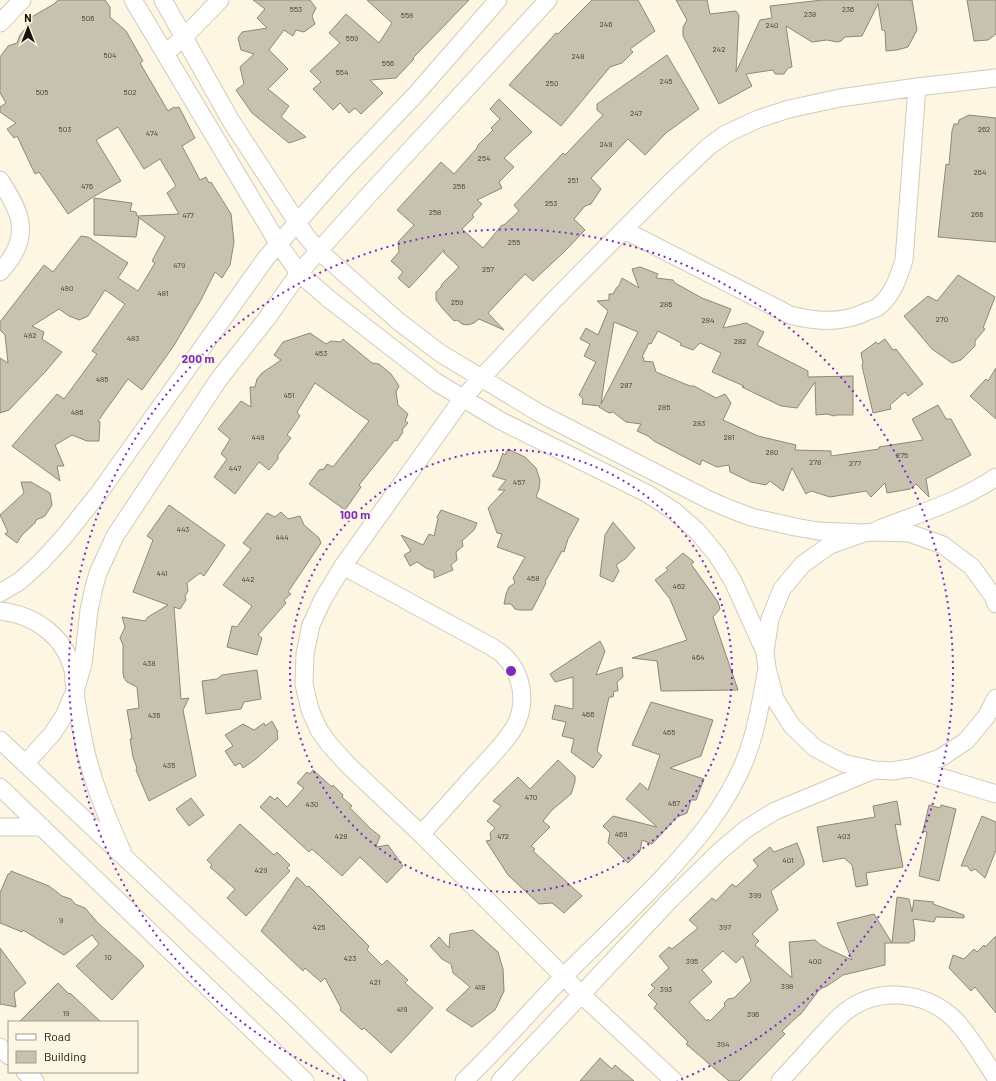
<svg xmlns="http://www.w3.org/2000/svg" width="996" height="1081" viewBox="0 0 996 1081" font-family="Barlow,sans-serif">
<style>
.building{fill:#c7c1af;stroke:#8e8878;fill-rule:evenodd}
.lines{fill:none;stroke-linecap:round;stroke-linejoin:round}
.minor-casing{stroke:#d2cbba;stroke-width:19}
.minor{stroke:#fff;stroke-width:17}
.ring{fill:none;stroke:#7b2cbf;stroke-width:2;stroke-dasharray:2 4}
.labels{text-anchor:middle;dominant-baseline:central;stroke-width:4;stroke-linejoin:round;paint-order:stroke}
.number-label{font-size:8px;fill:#433f36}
.centre{fill:#7b2cbf;stroke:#fdf6e3;stroke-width:2}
.ring-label{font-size:12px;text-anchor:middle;font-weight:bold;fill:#7b2cbf;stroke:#fdf6e3;stroke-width:4;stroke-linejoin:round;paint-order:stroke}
</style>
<rect width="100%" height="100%" fill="#fdf6e3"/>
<path class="building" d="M58 0H105L110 7V17L126 31 143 61 140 63 168 111 174 107 176 108 179 107 195 138 182 146 200 180 206 177 209 183 211 182 231 214 234 242 230 265 222 278 215 272 201 300 173 347 142 390 128 379 98 421 100 422 99 441H87L72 435 55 445 64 466H57L60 481 12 446 57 394 64 399 97 354 92 351 125 304 105 290 88 316 79 320 69 316 59 309 32 326 44 332 42 339 62 352 46 371 9 410 0 413V358L8 363 5 335 0 330V322L44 265 53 272 81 236 88 237 128 263 118 278 138 291 155 263 152 261 165 237 138 217 139 219 136 237 94 235V198L132 203 130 211 136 212 137 216 179 214 167 193 176 186 160 159 144 169 118 127 96 140 121 181 93 197 68 214 39 172 35 174 17 136 14 138 7 129 16 123 0 112V107L6 103 0 93V57L8 46 17 43 20 35 26 28 28 19 54 4Z
M253 0H310L316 8 312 16 315 24 304 32 296 30 293 36 284 30 269 50 288 69 268 89 289 106 281 117 306 137 289 143 252 113 236 90 244 84 240 67 254 54 241 50 238 38 242 32 267 28 257 18 265 9Z
M367 0H469L413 58 414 59 396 78 370 80 383 93 361 114 355 108 349 113 340 103 333 110 313 89 321 82 310 71 340 43 329 33 346 14 379 43 392 23Z
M592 0H638L655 31 630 49 633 52 622 63 610 67 561 126 509 85 556 33 558 34Z
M676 0H707L710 14 736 11 739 15 736 72 760 20 772 18 770 6 822 0H912L917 30 908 47 897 50 886 51 885 31 882 30 878 4 862 36 845 37 841 41 837 42 827 40 812 42 786 26 792 67 788 68 784 74H775L773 70 746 74 752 86 719 104 683 36V27L687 20Z
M967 0H996V34L988 40 974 41Z
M667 55 699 109 666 133 645 155 628 139 591 178 601 189 591 204 585 206 574 219 585 230 564 252 533 281 525 274 488 313 504 330 479 319 474 323 467 325 462 324 457 320 454 321 443 309 436 300V292L441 287 442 284 459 267 444 253V250L409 288 398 278 403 272 391 261 399 252 398 242 414 225 397 210 441 162 454 174 477 148 478 145 493 130 491 128 500 119 490 109 499 99 532 132 504 158 514 167 499 182 502 188 477 200 482 204 472 215 474 217 462 229 483 248 502 225H504L519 211 514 205 563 153 565 155 603 115 597 110V104Z
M969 115 996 118V242L938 237 946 164 949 165 952 131 954 124H958L959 120Z
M640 267 658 274 656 278 673 280 675 283 702 298 731 309 723 328 746 323 764 332 757 345 808 371V377L853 376V415H836L834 416 827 414 816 415 815 382 797 408 781 406 742 387 744 386 712 372 721 353 700 343 693 350 680 345 681 343 658 331 651 344 649 343 642 357 644 358 643 361 653 362 656 372 690 386H694L716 398 725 394 731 403 723 420 758 436 796 445 795 450 831 451V456L879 449V447L923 440 912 419 938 405 946 419H951L971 455 926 479 929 497 916 484 910 489 887 493 885 483 871 497 866 491 830 497 811 491 806 494 792 468 783 491 770 481 766 485 751 482 730 472 729 465 717 467 702 460 700 465 654 441 648 436 637 431 641 424 626 422 613 412 609 413 599 407 600 406 582 404 583 399 579 395 596 362 584 356 590 344 580 339 586 328 598 335 608 311 597 301 609 300V294H613L617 287 619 286 622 278 639 288 632 269ZM614 322 638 332 601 404 606 369Z
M958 275 995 297 983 328 985 329 975 341V346L961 360 952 363 932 349 904 316 928 296 937 301Z
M310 333 326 344 331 341 341 342 343 339 372 363 379 364 391 374 399 386 396 392 398 405 408 414 405 421 408 423 402 430 403 432 397 441 395 440 359 485 361 487 345 510 309 484 319 470 324 469 327 464 333 467 369 421 315 383 297 412 300 416 287 435 291 438 278 455V459L269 470 259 462 235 494 214 477 227 459 221 454 230 439 218 429 241 401 251 407 250 387H255L257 379 262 373 281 360 274 355 283 342Z
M885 339 893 350 896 349 923 384 908 396 905 392 890 405 891 409 873 413 862 366 863 363 861 353 876 342 878 344Z
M996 368V419L970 396 986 379 988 381Z
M508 449 525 457 536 468 540 480 539 489 536 497 579 519 568 539 564 552 562 551 545 582 546 583 532 610H519L515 609 511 604H504L506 594 509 587 515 583 513 578 525 557 497 547 502 534 497 533 488 508 505 490H498L506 480 492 476 497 469 503 453 505 455Z
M21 482H31L50 493 52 505 45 516 36 520 35 523 22 535 17 543 5 534 8 532 0 515 24 493Z
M169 505 225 545 204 576 200 573 187 583 188 591 185 596 186 600 180 609 174 607 181 699 189 698 183 710 196 776 149 801 136 770 137 768 133 757 130 739H132L127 710 139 708 137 687 127 682 124 678 123 673V645L120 638 125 627 122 617 145 621 148 617 168 605 133 592 153 540 147 536Z
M441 510 477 523 474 530 462 541 463 546 456 552 457 560 451 565 453 570 434 578V571L426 568 417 562 410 566 404 555 411 551 401 535 423 545 429 534 434 536 438 519 437 517Z
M281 512 288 519 300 516 304 525 319 538 321 543 288 592 291 594 284 600 286 603 258 635 262 638 257 655 227 647 232 626 237 627 252 606 223 585 251 549 243 543 267 513 275 517Z
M613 522 635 548 625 559 616 565 619 571 613 582 600 576 605 535Z
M683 553 694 562 691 564 718 602 720 609 713 617 738 690 661 691 657 661 632 658 687 640 670 599 655 580 668 570 666 568Z
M600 641 605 651 596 675 622 667 623 677 617 682 618 691H614L613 697H609L597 751 602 756 593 768 571 752 574 739 562 736 566 722 552 719 555 705 573 709V677L555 682 550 674Z
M257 670 261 699 244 702 241 709 206 714 202 681 217 679 222 675Z
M651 702 713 720 701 756 670 768 704 779 696 800H691L687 813 677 817 652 844 642 840 640 851 628 863 608 843 610 833 603 826 613 816 657 827 626 799 640 783 648 790 660 755 632 745Z
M272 721 278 732 277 734 278 739 256 759 243 768 240 763 235 766 225 751 233 746 225 735 243 724 254 730 264 723 265 726Z
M558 760 575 776V782L571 794 552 810 543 821 550 827 531 846 535 849 533 851 582 896 564 913 552 903 539 904 508 875 486 841 491 840 490 833 495 828 487 821 501 806 493 801 518 777 530 789Z
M313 770 332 787 333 785 343 795 342 797 352 806 350 808 371 829 380 836 376 847 388 845 403 866 387 883 360 857 342 876 312 849 309 852 260 807 270 796 275 800 277 797 287 807 304 788 297 783 307 772 310 774Z
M191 798 204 815 189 826 176 809Z
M897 801 901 825 895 824 903 867 866 873 868 885 856 887 852 865 844 858 823 862 817 827 875 817 873 806Z
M929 805 940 808 941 805 956 809 939 881 919 876 927 832 923 831Z
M982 816 996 822V850L985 878 975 869 971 871 967 866H961Z
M240 824 274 855 277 852 290 865 287 868 290 871 246 916 227 898 235 889 210 867 212 865 207 860Z
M797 843 804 861V865L771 891 778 910 752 934 759 941 755 945 792 978 789 942 815 940 822 946 852 960 837 923 874 914 892 943 897 897 909 899 912 912 914 900 934 902 933 904 964 915V918L936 917 934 922 913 919 915 933 914 941H911L909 943H885V965L843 975 827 986 820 989 800 1015H799L782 1031 785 1034 739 1081H729L686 1044 688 1042 654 1008 657 1004 648 995 655 988 651 985 669 968 659 956 669 947 672 949 698 928 689 920 712 898 716 901 732 884 736 887 758 866 753 860 770 847 774 852ZM723 951 736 963 743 956 751 981 734 998 728 999 724 1003 725 1006 710 1021 708 1019 707 1021 689 1002 712 982 702 970Z
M11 871 49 886 62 896 71 899 75 904 85 908 98 923 141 962 144 966 112 1000 76 966 99 944 92 935 64 955 23 930 22 932 0 923V893L8 874H10Z
M297 877 307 887 309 886 369 946 367 950 382 965 387 960 408 980 405 983 433 1008 391 1053 364 1028 362 1030 340 1010 341 1008 325 978 321 982 305 968 303 971 261 931Z
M473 930 498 952 503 969 504 991 495 1010 472 1027 446 1010 470 987 453 973 451 964 442 959 430 946 439 937 449 948 450 934Z
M996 936V1013L975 987 971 991 949 968 953 955 964 959 974 949 977 952 984 945 985 947Z
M0 948 26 983 14 993 16 1007 0 1004Z
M58 983 69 994 70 993 101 1022H19Z
M600 1058 612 1069 615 1065 634 1081H580Z"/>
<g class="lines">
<defs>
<path id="minor" d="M133 0 278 243 299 273 329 299 436 382 501 421 648 494 674 511 697 531 717 555 733 581 765 652
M163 0 231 121 306 236 319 251 398 321 440 353 539 413 709 500 730 509 751 517 795 527 818 531 864 533
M0 23 22 0
M165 54 185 36 220 0
M0 180C15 204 30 226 13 255 10 261 4 267 0 272
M624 230 790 315C816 322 843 324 868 311 872 310 877 308 879 306 893 295 899 276 904 260L917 87
M879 529C918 514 961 501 996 477
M343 566 492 647C496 650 501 652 504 656 523 674 527 703 515 726 507 741 488 760 476 773 458 793 440 814 421 834
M0 593 20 581 41 562 63 538 99 493 266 258 340 174 416 94 498 0
M996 604 993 596 972 567 943 545 909 533 873 532 864 533 830 545 803 564 782 589 770 619 765 652 767 668 775 699 792 726 815 748 843 763 874 770 892 771 911 768 940 758 966 741 986 717 996 698
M0 611C34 615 64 635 73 670 74 677 74 684 75 691 77 710 81 729 85 748 93 784 107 817 122 851
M0 740 290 1013 359 1081
M25 764 52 734 64 716 75 691 83 664 89 610 94 587 98 573 115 536 219 379 268 317 299 273 366 198 548 0
M911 768 996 794
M0 787 305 1081
M0 827H42
M0 1047 9 1056
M25 1072 35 1081
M464 1081C501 1046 534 1006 570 970 602 938 635 907 666 874 699 838 726 806 745 760 756 732 761 702 766 673
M500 1081 668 902 720 851 746 829 775 811 874 770
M674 1081 582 995 421 834 347 764 329 744 319 730 310 710 304 684 305 654 311 625 323 599 343 566 463 398 553 301 670 183 708 147 726 134 758 119 789 109 840 98 917 87 996 78
M780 1081C793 1067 806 1053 819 1038 827 1030 835 1020 845 1012 877 986 924 991 953 1018 968 1032 984 1060 996 1078"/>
</defs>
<use href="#minor" class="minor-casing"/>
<use href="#minor" class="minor"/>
</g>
<g class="ring">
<circle cx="511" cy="671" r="221"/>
<path d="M345 1081A442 442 0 1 1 677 1081"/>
</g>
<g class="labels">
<g class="number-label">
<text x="296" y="9">553</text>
<text x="848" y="9">236</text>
<text x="810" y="14">238</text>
<text x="407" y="15">558</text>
<text x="88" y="18">506</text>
<text x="606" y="24">246</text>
<text x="772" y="25">240</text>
<text x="352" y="38">559</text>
<text x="719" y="49">242</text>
<text x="110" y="55">504</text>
<text x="578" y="56">248</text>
<text x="388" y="63">556</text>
<text x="342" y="72">554</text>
<text x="666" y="81">245</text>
<text x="552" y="83">250</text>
<text x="42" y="92">505</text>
<text x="130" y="92">502</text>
<text x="636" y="113">247</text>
<text x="65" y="129">503</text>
<text x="984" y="129">262</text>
<text x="152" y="133">474</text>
<text x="606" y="144">249</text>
<text x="484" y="158">254</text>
<text x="980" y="172">264</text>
<text x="573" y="180">251</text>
<text x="87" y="186">476</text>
<text x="459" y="186">256</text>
<text x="551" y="203">253</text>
<text x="435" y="212">258</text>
<text x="977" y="214">266</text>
<text x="188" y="215">477</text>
<text x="514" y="242">255</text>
<text x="179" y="265">479</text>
<text x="488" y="269">257</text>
<text x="67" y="288">480</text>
<text x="163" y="293">481</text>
<text x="457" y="302">259</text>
<text x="666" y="304">286</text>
<text x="942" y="319">270</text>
<text x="708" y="320">284</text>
<text x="30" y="335">482</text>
<text x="133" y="338">483</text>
<text x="740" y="341">282</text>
<text x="321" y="353">453</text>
<text x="102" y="379">485</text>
<text x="626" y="385">287</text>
<text x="289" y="395">451</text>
<text x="664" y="407">285</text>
<text x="77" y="412">486</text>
<text x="699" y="423">283</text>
<text x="258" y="437">449</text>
<text x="729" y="437">281</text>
<text x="772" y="452">280</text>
<text x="902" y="455">275</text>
<text x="815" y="462">278</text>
<text x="855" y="463">277</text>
<text x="235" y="468">447</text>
<text x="519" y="482">457</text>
<text x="183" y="529">443</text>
<text x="282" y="537">444</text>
<text x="162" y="573">441</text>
<text x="533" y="578">458</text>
<text x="248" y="579">442</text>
<text x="679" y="586">462</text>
<text x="698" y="657">464</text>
<text x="149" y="663">438</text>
<text x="588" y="714">466</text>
<text x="154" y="715">436</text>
<text x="669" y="732">465</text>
<text x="169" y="765">435</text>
<text x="531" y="797">470</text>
<text x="674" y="803">467</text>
<text x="312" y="804">430</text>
<text x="621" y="834">469</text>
<text x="341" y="836">428</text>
<text x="503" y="836">472</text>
<text x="844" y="836">403</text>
<text x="788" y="860">401</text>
<text x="261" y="870">429</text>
<text x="755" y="895">399</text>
<text x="61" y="920">9</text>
<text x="319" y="927">425</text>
<text x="725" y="927">397</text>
<text x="108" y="957">10</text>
<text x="350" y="958">423</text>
<text x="692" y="961">395</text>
<text x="815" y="961">400</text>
<text x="375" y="982">421</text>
<text x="787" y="986">398</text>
<text x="480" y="987">418</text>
<text x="666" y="989">393</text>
<text x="402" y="1009">419</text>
<text x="66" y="1013">19</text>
<text x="753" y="1014">396</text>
<text x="723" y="1044">394</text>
</g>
</g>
<circle cx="511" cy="671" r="6" class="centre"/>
<g class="ring-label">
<text x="198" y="363">200 m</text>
<text x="355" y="519">100 m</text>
</g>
<rect x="8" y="1021" width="130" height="52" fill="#fdf6e3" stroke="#a19c8e"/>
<rect x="16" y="1034" width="20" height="6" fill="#ffffff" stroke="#a19c8e"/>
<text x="44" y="1041" font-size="12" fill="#17140e">Road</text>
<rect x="16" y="1051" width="20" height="12" fill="#c7c1af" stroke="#a19c8e"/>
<text x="44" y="1061" font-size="12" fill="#17140e">Building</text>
<g transform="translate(28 28)" stroke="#fdf6e3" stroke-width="3" paint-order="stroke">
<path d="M0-3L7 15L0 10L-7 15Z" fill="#17140e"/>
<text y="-6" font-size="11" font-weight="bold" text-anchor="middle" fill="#17140e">N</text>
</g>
</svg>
